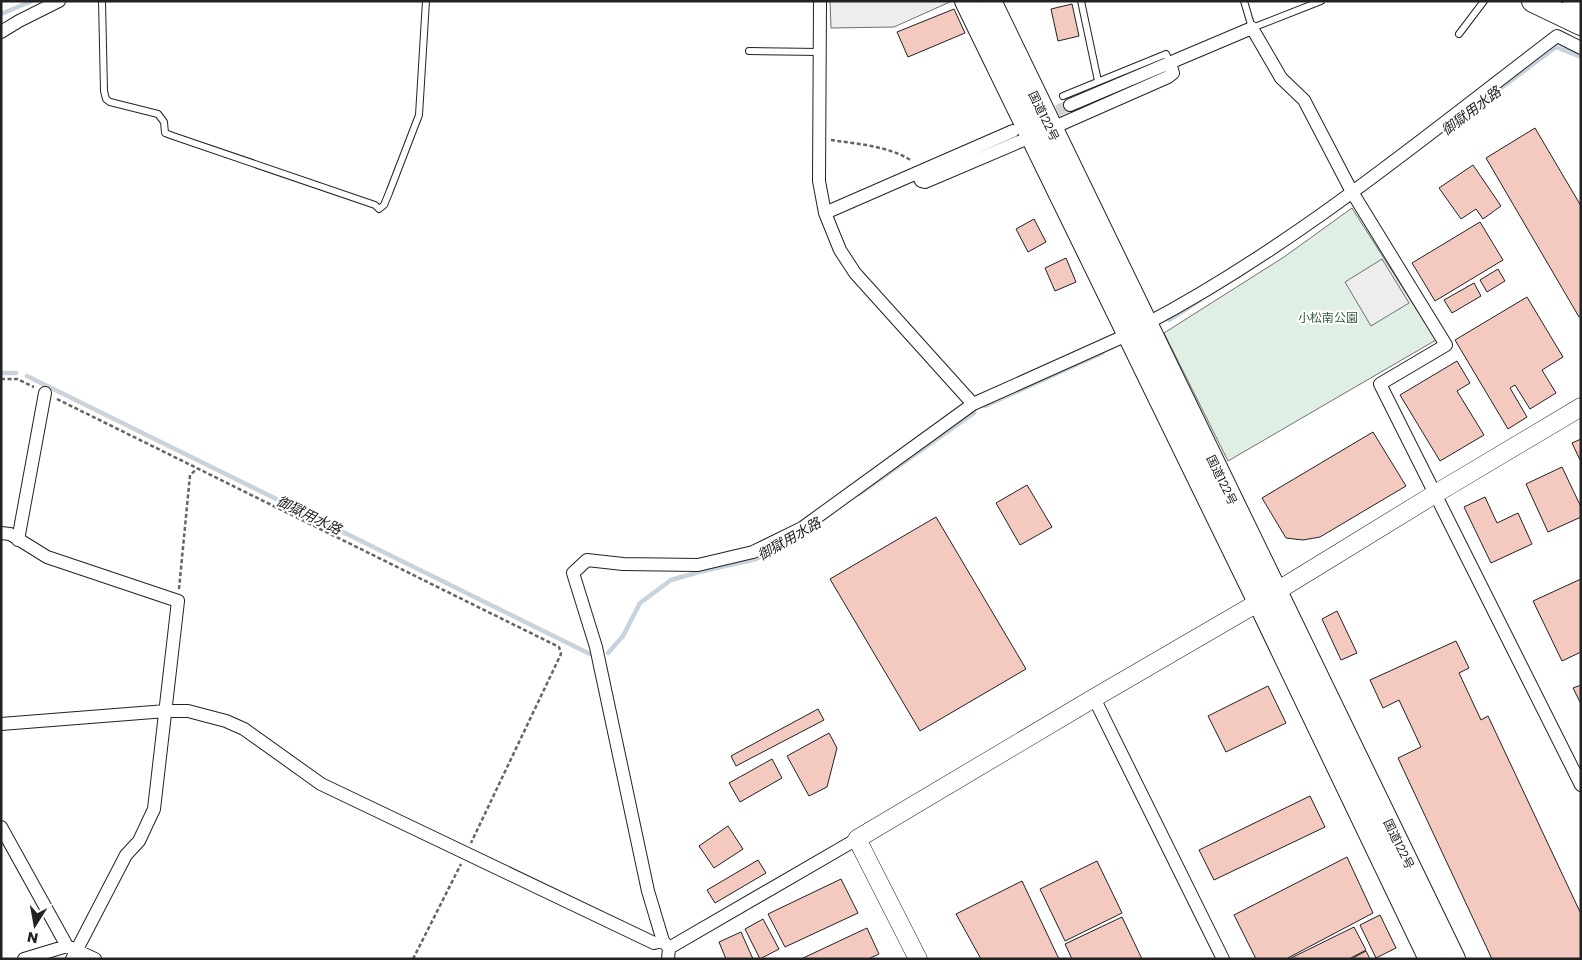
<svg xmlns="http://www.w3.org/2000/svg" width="1582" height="960" viewBox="0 0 1582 960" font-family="Poppins,'Noto Sans JP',sans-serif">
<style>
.green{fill:#e0efe3;stroke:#6f6f6f}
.parking{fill:#ededed;stroke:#6f6f6f}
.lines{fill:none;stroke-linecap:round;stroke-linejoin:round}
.stream{stroke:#c7d3dd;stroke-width:4.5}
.building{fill:#f3c9c0;stroke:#222}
.street-tunnel{stroke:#d3d3d3;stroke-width:12;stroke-dasharray:12 6;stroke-linecap:butt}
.lane-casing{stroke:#222;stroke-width:8}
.street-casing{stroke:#222;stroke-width:14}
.secondary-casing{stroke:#222;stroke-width:19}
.highway-casing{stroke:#222;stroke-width:24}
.path{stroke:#646464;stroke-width:2.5;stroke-dasharray:4 2.5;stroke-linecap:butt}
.lane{stroke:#fff;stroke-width:6}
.street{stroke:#fff;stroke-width:12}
.secondary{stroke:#fff;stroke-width:18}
.highway{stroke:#fff;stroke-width:22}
.labels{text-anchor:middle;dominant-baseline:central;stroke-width:4;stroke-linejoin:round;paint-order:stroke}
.street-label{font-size:12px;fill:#222;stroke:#fff}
.park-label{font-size:12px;fill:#2f5e38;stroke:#fff}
.water-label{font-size:14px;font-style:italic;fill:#222;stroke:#fff}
</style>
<rect width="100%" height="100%" fill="#fff"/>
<path class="green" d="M1352 208 1436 340 1228 461 1164 333 1284 257Z"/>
<path class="parking" d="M830 1H952L894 27 831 28Z
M1382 259 1409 303 1371 326 1345 282Z"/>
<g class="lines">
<path class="stream" d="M1 14 32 1
M1445 130 1556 47 1581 57
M1169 320 1200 300
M1 373H16
M27 376 590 654
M985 406 1102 353
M859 494 974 413
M608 653 623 636 640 603 671 580 699 572 756 559 788 542"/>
</g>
<path class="building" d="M1072 4 1079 36 1058 41 1051 9Z
M954 9 965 33 908 57 897 32Z
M1535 128 1581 206V316L1579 317 1486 158Z
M1473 165 1501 206 1483 219 1476 209 1461 219 1439 188Z
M1034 219 1046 242 1028 252 1016 229Z
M1480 222 1503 260 1435 301 1412 263Z
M1066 258 1076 282 1055 291 1045 268Z
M1498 269 1505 281 1487 292 1480 280Z
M1474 283 1481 296 1452 313 1444 300Z
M1527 297 1563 357 1542 370 1556 393 1530 409 1515 385 1510 388 1527 417 1508 429 1455 340Z
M1457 361 1470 383 1457 391 1484 435 1440 461 1400 395Z
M1373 432 1406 486 1320 537 1303 540 1286 538 1262 498Z
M1581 439V462L1572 443Z
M1562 467 1581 507V517L1548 532 1526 484Z
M1027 485 1052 527 1020 545 996 503Z
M1485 497 1497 523 1518 513 1532 544 1491 563 1464 507Z
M936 517 1026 669 920 731 830 579Z
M1581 579V652L1562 661 1533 601Z
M1337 611 1357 653 1341 660 1322 619Z
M1456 641 1469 668 1459 673 1481 720 1488 716 1581 914V959H1492L1398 758 1421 747 1399 700 1383 708 1370 680Z
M1581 685V704L1573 688Z
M1268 686 1286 723 1226 752 1208 716Z
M818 709 824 720 736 766 731 756Z
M829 733 837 748 827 787 809 796 787 756Z
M772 759 782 778 740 802 729 783Z
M1310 796 1325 827 1214 880 1199 850Z
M728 826 743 849 714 868 699 846Z
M1347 857 1373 913 1286 959H1256L1234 915Z
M758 860 766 873 715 903 707 890Z
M1097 861 1122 913 1065 941 1040 889Z
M841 879 858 913 785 947 768 914Z
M1022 881 1059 959H981L956 914Z
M1380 915 1396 948 1376 958 1360 925Z
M1122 917 1142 959H1072L1065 944Z
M763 919 779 949 760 959 745 929Z
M1354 927 1366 950 1349 959H1289Z
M867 928 879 954 868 959H801Z
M741 932 753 959H726L719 942Z
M1366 951 1370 959H1351Z"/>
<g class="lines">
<path class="street-tunnel" d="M1041 119 1070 105"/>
<defs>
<path id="lane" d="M102 1 104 91 106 99 110 102 158 114 164 122 165 133 173 136 375 205 379 209 384 205 389 193 419 115 426 1
M1081 1 1098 81
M1244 1 1252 28 1321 1
M1459 34 1484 1
M749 51 820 52
M1063 96 1166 54 1170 63"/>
<path id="street" d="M820 1 819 181 825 213 840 250 855 273 973 404 1129 334
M1 32 19 21 59 1
M1070 105 1252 28 1281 78 1304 100 1352 192 1446 345 1380 384 1581 785
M1050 129 1168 77 1173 73 1170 63
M918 174 921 181 925 182 1033 136
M825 213 1013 131
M1146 324C1294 246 1424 137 1557 36L1581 48
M1 533 10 534 47 557 178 601 154 809 139 841 126 855 72 959
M18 540 45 393
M1094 698 1223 959
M1 724 166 711H188L226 721 244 729 321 784 654 943 663 941
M1 827 67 946
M669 948 663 941 648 891 596 647 573 573 587 560 623 564 698 565 753 552 802 528 973 404
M24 959 67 946 95 959
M668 959 669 948 857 839"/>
<path id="secondary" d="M918 959 857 839 1094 698 1259 602 1435 494 1581 407"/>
<path id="highway" d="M966 1 1259 602 1430 959
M990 1 1454 959
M1533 1 1581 24
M1574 1 1581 4"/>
</defs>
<use href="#lane" class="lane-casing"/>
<use href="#street" class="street-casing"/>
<use href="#secondary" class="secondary-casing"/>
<use href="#highway" class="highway-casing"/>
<path class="path" d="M831 140C858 144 889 146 912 161
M1 379H17L34 387
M57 399 559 647 561 654 471 843
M179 589 190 475 197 469
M413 959 461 864"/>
<use href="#lane" class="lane"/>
<use href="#street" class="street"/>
<use href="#secondary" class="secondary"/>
<use href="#highway" class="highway"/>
</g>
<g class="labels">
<g class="street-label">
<text transform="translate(1044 116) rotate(64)">国道122号</text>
<text transform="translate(1222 480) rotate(64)">国道122号</text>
<text transform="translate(1399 844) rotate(64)">国道122号</text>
</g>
<g class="park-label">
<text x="1328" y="317">小松南公園</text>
</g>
<g class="water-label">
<text transform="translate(1471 111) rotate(-37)">御獄用水路</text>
<text transform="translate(309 515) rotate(26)">御獄用水路</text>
<text transform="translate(789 539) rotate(-30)">御獄用水路</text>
</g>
</g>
<rect width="1582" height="960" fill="none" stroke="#222222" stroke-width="5"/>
<g transform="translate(35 925) rotate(191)" stroke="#ffffff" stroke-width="4" paint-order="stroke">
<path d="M0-4L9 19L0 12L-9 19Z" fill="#222222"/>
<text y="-8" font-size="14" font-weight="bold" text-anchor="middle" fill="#222222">N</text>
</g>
</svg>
